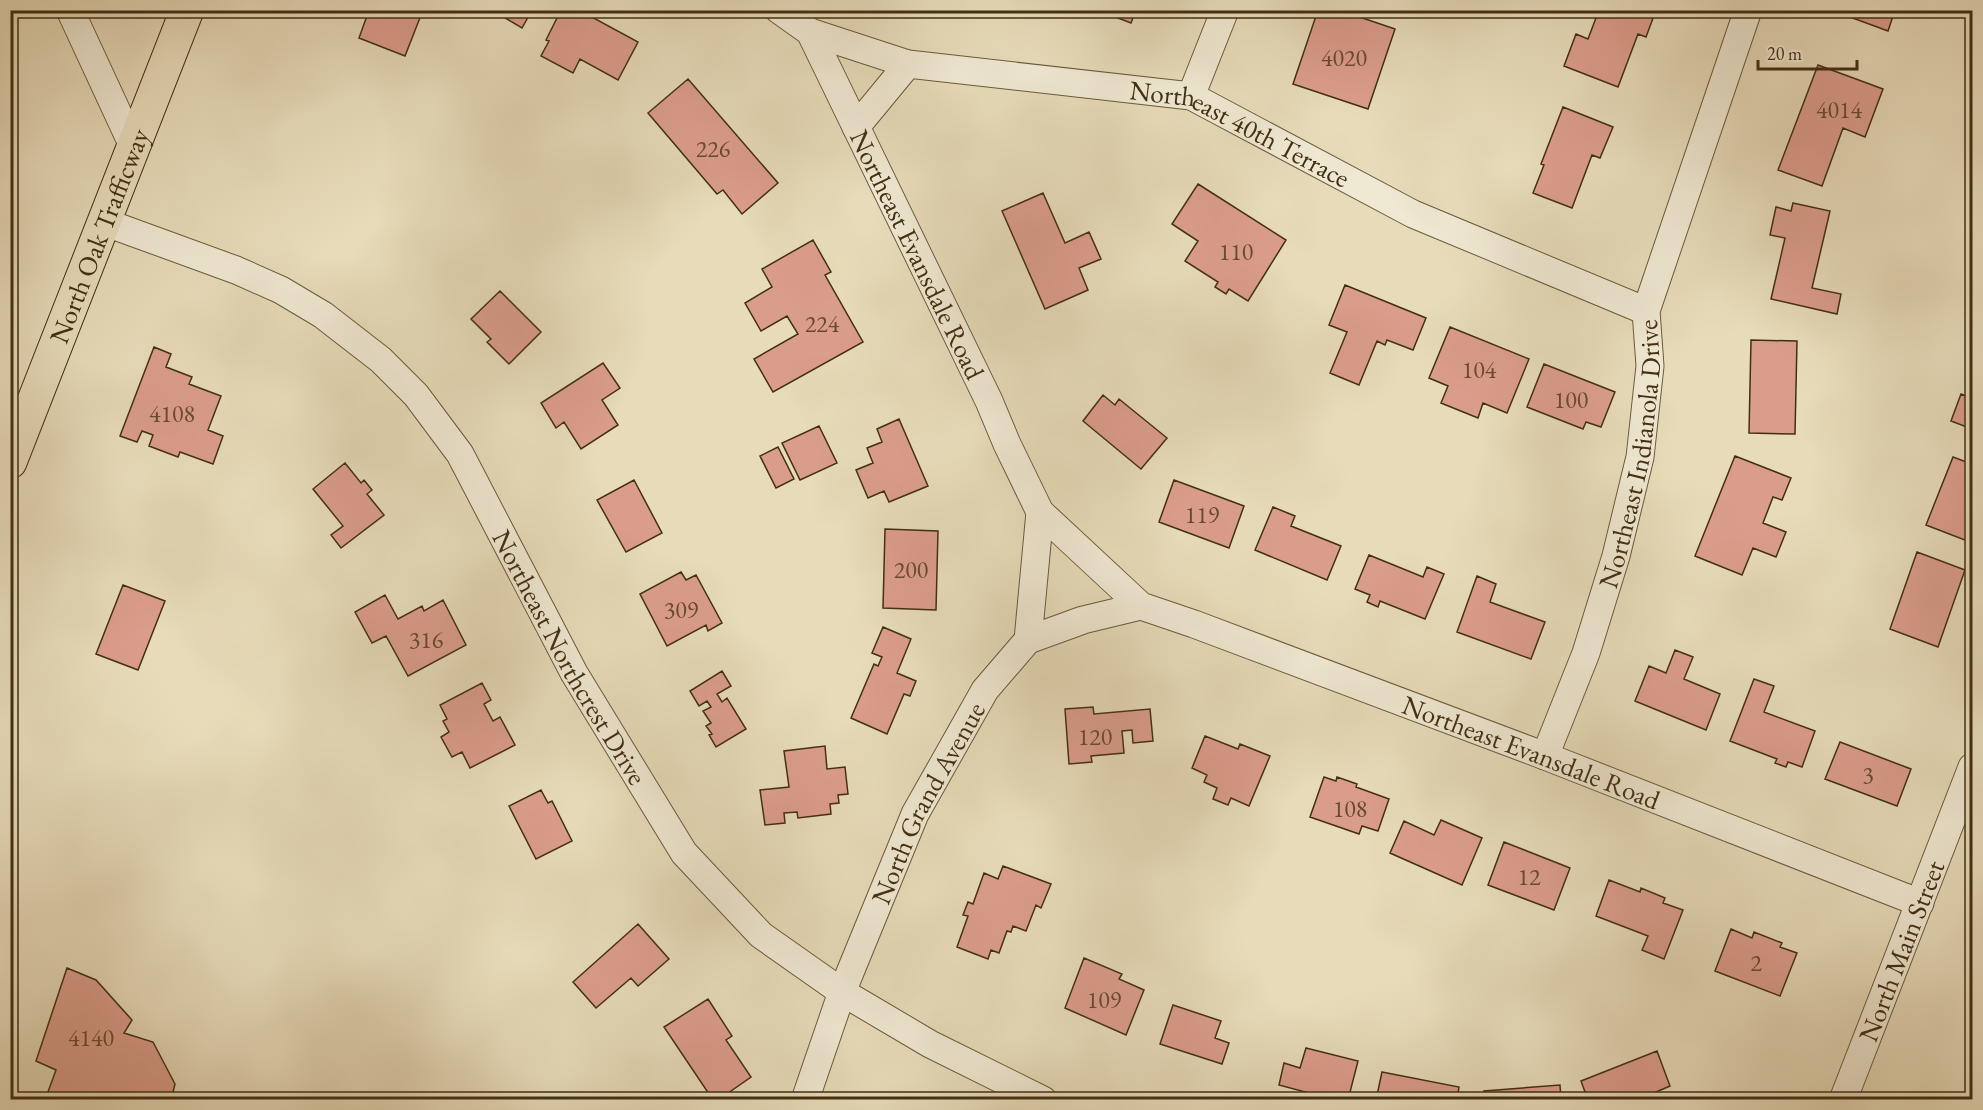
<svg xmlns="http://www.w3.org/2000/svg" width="1983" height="1110" viewBox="0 0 1983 1110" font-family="'EB Garamond',serif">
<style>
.building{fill:#db9d8b;stroke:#422f13;stroke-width:1.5}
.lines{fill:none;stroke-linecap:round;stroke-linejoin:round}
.minor-casing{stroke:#6b5a3c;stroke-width:29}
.primary-casing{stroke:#422f13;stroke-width:35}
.minor{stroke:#efe8d2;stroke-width:27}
.primary{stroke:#e7dbb9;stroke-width:33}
.labels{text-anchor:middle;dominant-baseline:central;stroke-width:4.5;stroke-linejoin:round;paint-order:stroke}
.number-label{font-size:24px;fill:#684a31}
.street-label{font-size:27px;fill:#422f13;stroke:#efe8d2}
</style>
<rect width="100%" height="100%" fill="#e7dbb9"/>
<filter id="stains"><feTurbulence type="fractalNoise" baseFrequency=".00333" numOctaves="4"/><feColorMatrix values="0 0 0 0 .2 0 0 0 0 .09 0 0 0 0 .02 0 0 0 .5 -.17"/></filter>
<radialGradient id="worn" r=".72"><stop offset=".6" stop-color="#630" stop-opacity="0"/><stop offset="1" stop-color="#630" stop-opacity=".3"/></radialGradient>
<path class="building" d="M369 10H423L405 56 359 38Z
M492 10H532L522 28Z
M561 10H579L638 42 618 80 580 59 573 73 541 56 549 41 546 40Z
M1097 10H1136L1131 23Z
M1318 10H1339L1395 29 1368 109 1293 84Z
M1599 10H1656L1646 37 1638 34 1618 87 1564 66 1576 34 1588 39Z
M1852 10H1895L1888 31 1850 17Z
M1818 65 1883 89 1865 137 1843 128 1822 186 1778 170Z
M688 79 778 183 742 214 723 190 717 194 648 113Z
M1563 107 1613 127 1600 158 1592 155 1572 208 1533 193 1544 165 1541 164Z
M1198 184 1286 240 1248 301 1229 289 1226 294 1215 287 1218 282 1185 261 1198 241 1172 224Z
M1043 193 1065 243 1089 232 1101 259 1079 268 1088 290 1045 309 1002 211Z
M1793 203 1830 211 1812 288 1841 294 1837 314 1771 299 1785 238 1770 235 1776 207 1791 211Z
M813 240 831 272 825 275 863 342 773 392 754 359 798 334 787 316 761 331 745 303 772 287 762 269Z
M1345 285 1426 318 1413 350 1387 340 1385 345 1377 341 1359 385 1330 373 1347 332 1329 325Z
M500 291 541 332 509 364 487 342 491 339 471 319Z
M1450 327 1529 359 1507 413 1483 403 1478 418 1441 403 1448 386 1429 378Z
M1751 340 1797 341 1795 434 1749 433Z
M154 347 171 354 166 367 192 377 189 384 221 396 208 430 223 436 213 464 180 452 178 457 149 446 153 435 142 431 137 442 120 436Z
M603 363 620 388 602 400 618 425 581 449 564 422 556 428 541 403Z
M1544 364 1615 392 1601 427 1586 422 1583 429 1527 407Z
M1972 390V429L1951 421 1961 394 1969 397Z
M1103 395 1115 405 1119 399 1167 438 1141 469 1083 421Z
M899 419 928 486 889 502 884 491 868 498 856 470 873 463 867 448 882 442 877 429Z
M819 426 837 463 800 480 782 443Z
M778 447 794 479 776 488 760 456Z
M1735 456 1791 478 1782 500 1773 497 1763 523 1786 532 1776 557 1753 548 1742 575 1695 556Z
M1953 457 1972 464V534L1970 542 1926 525Z
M345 463 361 483 364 480 372 490 367 494 384 515 341 548 331 535 343 526 313 489Z
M634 480 662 533 626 552 597 500Z
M1174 480 1244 506 1229 548 1159 522Z
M1273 507 1295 516 1291 526 1341 546 1327 580 1255 550Z
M885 529 938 531 936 610 883 608Z
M1917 552 1965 570 1938 647 1890 629Z
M1369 555 1423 577 1427 567 1444 574 1425 619 1380 601 1378 607 1367 602 1370 595 1355 589Z
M681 572 686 580 696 575 722 623 708 631 706 625 667 646 640 594Z
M1477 576 1496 584 1490 602 1545 622 1531 659 1457 632Z
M123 585 165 601 138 670 96 654Z
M385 595 398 619 422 606 424 611 443 600 466 645 408 676 386 636 372 643 355 612Z
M883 627 911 639 897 673 916 681 910 696 904 694 887 734 851 718 874 664 878 666 882 657 872 653Z
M1675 650 1693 657 1684 679 1720 694 1706 730 1635 701 1649 666 1666 673Z
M722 671 731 686 717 694 722 702 727 698 746 729 716 747 709 735 712 734 706 726 711 723 703 711 711 707 707 701 699 706 690 691Z
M1754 679 1774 686 1764 712 1815 731 1802 767 1788 762 1786 767 1775 763 1777 759 1730 741Z
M482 683 491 700 484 704 493 721 500 717 515 745 470 768 462 752 452 757 441 737 449 732 443 721 447 719 440 705Z
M1093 707 1094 714 1150 709 1153 741 1133 743 1132 730 1122 731 1124 753 1091 756 1092 762 1069 764 1065 709Z
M1205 736 1238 749 1240 744 1270 756 1249 806 1231 798 1228 805 1213 799 1217 788 1204 782 1207 775 1192 768Z
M1840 742 1911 769 1897 806 1825 779Z
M825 746 827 769 845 767 848 794 838 795 839 803 830 804 831 814 798 818 797 812 784 813 785 823 765 825 760 790 789 787 784 751Z
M1324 777 1336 781 1337 777 1357 784 1356 787 1389 799 1378 831 1362 826 1359 834 1310 817Z
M541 790 548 803 552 801 572 841 536 859 509 806Z
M1441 820 1482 838 1462 885 1390 853 1404 821 1434 835Z
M1504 842 1570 868 1554 910 1488 885Z
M1003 866 1051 884 1041 908 1036 905 1026 931 1013 926 1011 932 1007 931 999 953 991 950 988 959 957 947 968 916 963 915 968 902 973 904 984 873 998 879Z
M1609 880 1640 892 1641 888 1665 898 1663 903 1683 910 1664 959 1642 950 1648 936 1596 916Z
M638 924 669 959 638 986 631 978 596 1008 573 982Z
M1731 929 1752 938 1754 932 1782 943 1780 947 1797 953 1780 996 1715 971Z
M1084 958 1122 974 1119 979 1144 990 1126 1035 1065 1008Z
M67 968 96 980 132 1020 124 1033 153 1042 175 1084 171 1100H125L112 1095 110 1100H45L56 1070 36 1061Z
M708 999 732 1036 726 1040 751 1077 718 1100H713L664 1027Z
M1173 1005 1221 1021 1215 1038 1229 1043 1222 1064 1160 1044Z
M1306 1048 1358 1061 1348 1100H1335L1279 1085 1284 1063 1300 1068Z
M1657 1051 1670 1086 1649 1095 1650 1098 1647 1100H1588L1581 1081Z
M1382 1072 1459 1087 1457 1100H1376Z
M1560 1085 1561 1100H1484V1091Z"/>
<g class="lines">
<defs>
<g id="minor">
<path d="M70 10 133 146"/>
<path id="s1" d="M779 10 810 32 989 401 1007 444 1040 512 1141 606 1194 624 1545 756 1920 903"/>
<path id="s2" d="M810 32 908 64 1191 96 1413 214 1646 311"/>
<path d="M1191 96 1225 10"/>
<path d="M856 127 908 64"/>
<path id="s3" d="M104 222 236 270 281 290 323 315 381 360 416 395 460 454 574 673 684 853 761 935 842 992 930 1044 1043 1100"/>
<path d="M1028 640 1083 620 1141 606"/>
<path id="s4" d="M1545 756 1586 653 1616 556 1640 457 1650 366 1646 311 1748 10"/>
<path id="s5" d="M805 1100 842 992 915 814 985 690 1028 640 1040 512"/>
<path id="s6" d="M1843 1100 1972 767"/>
</g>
<g id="primary">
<path id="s7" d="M10 462 187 10"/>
</g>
</defs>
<use href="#minor" class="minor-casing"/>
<use href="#primary" class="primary-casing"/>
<use href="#minor" class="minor"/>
<use href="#primary" class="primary"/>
</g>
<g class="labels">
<g class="number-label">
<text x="1344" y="57">4020</text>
<text x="1839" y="109">4014</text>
<text x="713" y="148">226</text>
<text x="1236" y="251">110</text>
<text x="822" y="323">224</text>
<text x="1479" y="369">104</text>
<text x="1571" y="399">100</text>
<text x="172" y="413">4108</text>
<text x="1202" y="514">119</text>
<text x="911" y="569">200</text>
<text x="681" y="609">309</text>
<text x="426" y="639">316</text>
<text x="1095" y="736">120</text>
<text x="1868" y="774">3</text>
<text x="1350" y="808">108</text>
<text x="1529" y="876">12</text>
<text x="1756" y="962">2</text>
<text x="1104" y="999">109</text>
<text x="91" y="1037">4140</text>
</g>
<g class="street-label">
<text stroke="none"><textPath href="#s2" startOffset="446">Northeast 40th Terrace</textPath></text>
<text stroke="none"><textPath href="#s7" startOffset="243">North Oak Trafficway</textPath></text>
<text stroke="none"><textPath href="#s1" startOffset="285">Northeast Evansdale Road</textPath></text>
<text stroke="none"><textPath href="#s4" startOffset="316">Northeast Indianola Drive</textPath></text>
<text stroke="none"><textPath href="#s3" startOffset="666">Northeast Northcrest Drive</textPath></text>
<text stroke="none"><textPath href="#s1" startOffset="1125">Northeast Evansdale Road</textPath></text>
<text stroke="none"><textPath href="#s5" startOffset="322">North Grand Avenue</textPath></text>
<text stroke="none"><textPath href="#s6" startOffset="160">North Main Street</textPath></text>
</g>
</g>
<rect width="1983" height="1110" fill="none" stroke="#e7dbb9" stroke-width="36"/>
<rect x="12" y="12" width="1959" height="1086" fill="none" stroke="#422f13" stroke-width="3"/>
<rect x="18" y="18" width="1947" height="1074" fill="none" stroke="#422f13" stroke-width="1.5"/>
<path d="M1758 60v9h99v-9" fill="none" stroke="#422f13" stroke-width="3"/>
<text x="1767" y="60" font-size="18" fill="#422f13" stroke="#efe8d2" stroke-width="4.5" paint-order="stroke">20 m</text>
<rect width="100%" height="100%" filter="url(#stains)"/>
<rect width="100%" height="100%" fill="url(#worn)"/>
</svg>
